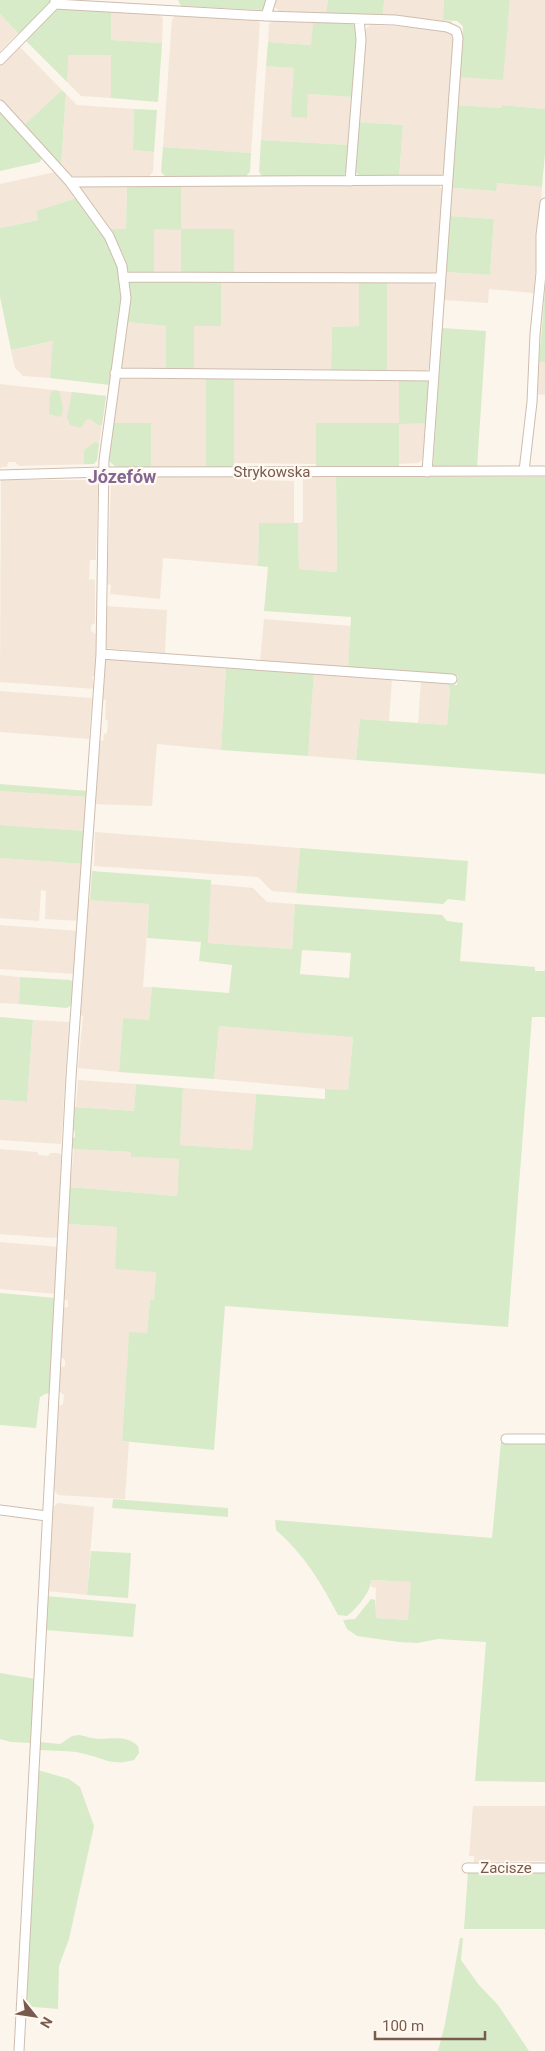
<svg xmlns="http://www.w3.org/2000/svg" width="545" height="2051" viewBox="0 0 545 2051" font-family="Roboto,sans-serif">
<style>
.residential{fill:#f4e7d9}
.green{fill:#d7ebc8;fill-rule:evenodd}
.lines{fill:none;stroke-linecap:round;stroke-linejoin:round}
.minor-casing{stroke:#cfbdaf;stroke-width:11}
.minor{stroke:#fff;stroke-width:9}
.labels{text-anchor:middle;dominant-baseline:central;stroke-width:4.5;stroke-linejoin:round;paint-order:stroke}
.street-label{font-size:15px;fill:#785b4d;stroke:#fff9f1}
.quarter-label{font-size:18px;font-weight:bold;fill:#836693;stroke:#fff9f1}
</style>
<rect width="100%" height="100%" fill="#fcf5eb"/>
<path class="residential" d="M276 0H328L326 13 279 11 275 7Z
M384 0H444L443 20 452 21 453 35 444 172 440 177H399L403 125 359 122 365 30 370 25 410 27 408 18 383 17Z
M510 0H545V109L502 105 501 108 458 105 459 77 507 29Z
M111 11 159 13 163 18 162 43 111 40Z
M0 14 18 33 0 51Z
M177 14 256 19 260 23 251 153 163 147 172 19Z
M273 20 313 22 312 45 268 42 269 24Z
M19 46 62 90 24 125 0 99V65Z
M67 54 111 55V98L81 96 67 82Z
M266 66 309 69 308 94 352 97 349 145 261 140Z
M66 94 77 105 134 109 133 150 154 152 153 172 148 177 70 176 61 166Z
M55 172 77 198 36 211 38 220 0 228V184Z
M496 183 542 187 534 293 489 289 488 303 444 300 446 272 490 275 494 219 450 216 452 188 495 191Z
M77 185H127L126 229H111Z
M181 185 439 186 443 190 438 269 433 274 234 273 233 229 181 230V273H154V229Z
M221 282H359V326L332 327 331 370H194V326H221Z
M387 282 432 283 436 287 431 366 426 371H387Z
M127 322 166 326V370H121Z
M54 341 50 378 23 376 15 368 11 350Z
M539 362H545V395L536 394Z
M120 379H206V467H151V423H114Z
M234 379H399L427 423 424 458 418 463 399 464V423H317L316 464 234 463Z
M0 384 106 396 97 460 94 464 19 466 15 462H8L7 467H1L0 471Z
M303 476H336L337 572 299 569 298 523 303 522Z
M117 477H258L259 480 294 481V523H259L258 566 163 558 160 599 110 594 111 585 107 584 111 484Z
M1 480H94L98 486 96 560H90L89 579 95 580V623L91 625V631L97 635 95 675 92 677 95 689 0 682Z
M105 606 167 610 165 653 103 648Z
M264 619 351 626 348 667 260 661Z
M106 657 226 667 221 750 157 744 152 806 94 804 98 740 103 741 104 734 107 733 108 721 105 719 106 700 103 699Z
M314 673 392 679 389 721 360 719 356 760 308 756Z
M421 681 447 684 450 688 447 725 418 723Z
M0 691 92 698 89 739 0 732Z
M0 791 87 797 85 831 0 825Z
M95 832 300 848 296 893 272 891 258 877 94 866Z
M0 858 83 864 79 921 45 919 46 891 41 890 39 921 0 918Z
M210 884 253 888 267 902 295 904 292 949 208 943Z
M87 899 149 904 143 987H152L149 1021 123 1018 119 1072 78 1068 83 1016 79 1015Z
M0 925 79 931 75 974 0 969Z
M0 975 20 977 19 1004 0 1003Z
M33 1020 69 1022 61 1144 0 1140V1100L27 1102Z
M219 1026 353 1036 348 1091 214 1079Z
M78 1080 136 1084 134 1111 76 1107Z
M183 1088 256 1094 252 1150 180 1145Z
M0 1149 37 1152 39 1155 48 1156 50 1153H59L62 1156 57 1237 52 1238 0 1234Z
M74 1149 131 1152V1157L179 1159 177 1196 70 1187Z
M68 1224 118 1227 156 1272 154 1301H150L147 1333H129L122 1441 129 1442 125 1499 58 1495 54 1490 57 1407 63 1404 64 1395 58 1390 59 1368 65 1366V1360L61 1357 63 1308 68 1307V1301L64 1299Z
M0 1242 59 1247 56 1294 0 1289Z
M58 1503 94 1507 87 1595 47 1591 51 1509Z
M371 1580 411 1582 409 1620 375 1618 376 1588 371 1587Z
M473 1806H545V1861L474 1862V1856H469Z"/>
<path class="green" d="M0 0H51V1L19 34 0 14Z
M178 0H267V6L262 10 181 6Z
M328 0H384L383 17 326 13Z
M444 0H510L503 80 459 77 463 26 457 21 443 20Z
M58 8 111 11V40L162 43 158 102 111 98V55H68L67 82 25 40Z
M313 22 353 24 357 29 352 97 308 94 307 118 291 117 294 68 266 66 268 42 311 45Z
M62 90 66 94 61 166 24 125Z
M458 105 501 108 502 105 545 109V153L542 187 497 183 496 191 452 188Z
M134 109 157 110 154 152 133 150Z
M0 112 42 157 40 162 0 171Z
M359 122 403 125 399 177H360L356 172Z
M261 140 349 145 347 172 342 177H263L259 172Z
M163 147 251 153 250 172 245 177H166L161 172Z
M127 185H181V229H234V273H181V230L154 229V273H128L126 261 111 229H126Z
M77 198C92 218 111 238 118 263 128 302 115 346 110 385L50 378 53 341 11 350 0 297V228L38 220 36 211Z
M450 216 494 219 490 275 446 272Z
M129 282H221V326H194V370H166V326L127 322 130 298Z
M359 282H387V371L331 370 332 327 359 326Z
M545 290V362H539Z
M442 328 486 331 477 468 433 467Z
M206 379H234V467H206Z
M399 379H426L430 384 427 423 399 424V467H316V423H399Z
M53 390 59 391 63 407 62 415 59 417 49 414 50 395Z
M72 392 106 396 102 425H98L90 419 86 420 81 428 70 425 67 418Z
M114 423H151V467H116L108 460Z
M95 442 99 444 97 460 94 464H84V450Z
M336 476 545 477V774L356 760 360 719 447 725 450 688 447 684 457 685 458 676 348 667 351 617 264 611 268 567 258 566 259 523H298L299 569 337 572Z
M226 667 314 673 308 756 221 750Z
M0 784 88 791 87 797 0 791Z
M0 825 85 831 83 864 0 858Z
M300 848 468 861 465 901 448 899 443 904 296 893Z
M92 871 211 880 208 943 292 949 295 904 442 915 447 921 463 923 460 961 535 967V971H545V1017H532L508 1327 225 1306 214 1450 122 1441 129 1332 147 1333 150 1300H154L156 1272 115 1269 117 1227 68 1224 70 1187 177 1196 179 1159 131 1157V1152L74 1149 72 1146V1139L75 1137V1132L73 1130 74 1107 134 1111 136 1084 183 1088 180 1145 252 1150 256 1094 325 1099V1089L348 1090 353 1037 219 1026 214 1079 119 1072 123 1018 149 1020 152 987 229 993 232 965 199 961 201 942 147 938 149 904 90 900ZM302 950 351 953 349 978 300 974Z
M20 977 70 980 75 983 74 1003 67 1008 19 1004Z
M0 1017 33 1020 27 1102 0 1100Z
M0 1293 56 1298 51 1393 45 1394 40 1397 36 1428 0 1425Z
M545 1441V1782L475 1781 486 1642 438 1639 418 1643 399 1642 357 1636 347 1629 343 1620 355 1619 371 1599 375 1600 376 1618 408 1620 411 1582 371 1580C371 1592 357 1608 347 1616L338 1615C322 1584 303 1553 276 1530L275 1520 492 1538 501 1442Z
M113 1499 228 1508V1517L112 1508Z
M91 1551 131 1553 128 1598 87 1595Z
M46 1596 136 1604 133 1637 45 1630Z
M0 1673 36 1679 31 1743 11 1742 0 1739Z
M79 1735C86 1736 93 1739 99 1739 114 1739 126 1735 138 1746L139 1753 134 1760C111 1766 106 1759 85 1754 71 1750 54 1751 39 1750V1742L60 1744 72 1736Z
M38 1770 69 1779 80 1787 94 1826 69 1939 59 1966 58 2009 23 2006Z
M468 1872H545V1929H464Z
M460 1938H463L461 1960 479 1985 498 2005 529 2051H438L445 2024Z"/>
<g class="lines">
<defs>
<path id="minor" d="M55 4 266 16 395 20 447 27 456 31 458 38 427 472
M266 16 271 0
M0 60 55 4V0
M0 105 70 182 109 236 122 266 126 298 104 460 101 654 71 1077 19 2051
M350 181 361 40 359 19
M70 182 447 180
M124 277 440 278
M115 373 434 376
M524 471 532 402 535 334 541 273V235L545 203
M0 475 104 472 545 471
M101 654 452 679
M506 1439H545
M0 1510 47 1516
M467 1868H545"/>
</defs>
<use href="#minor" class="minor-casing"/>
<use href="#minor" class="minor"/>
</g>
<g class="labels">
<g class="street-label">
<text x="272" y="472">Strykowska</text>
<text x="506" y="1868">Zacisze</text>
</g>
<g class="quarter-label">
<text x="122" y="476">Józefów</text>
</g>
</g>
<g transform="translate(35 2016) rotate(120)" stroke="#fff9f1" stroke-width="4" paint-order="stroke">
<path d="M0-4L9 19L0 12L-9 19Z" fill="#785b4d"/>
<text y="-8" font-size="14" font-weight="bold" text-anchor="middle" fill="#785b4d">N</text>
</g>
<path d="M375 2031v8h110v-8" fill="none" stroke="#785b4d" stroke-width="2.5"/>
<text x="382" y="2031" font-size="15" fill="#785b4d" stroke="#fff9f1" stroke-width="4" paint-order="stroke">100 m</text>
</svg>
